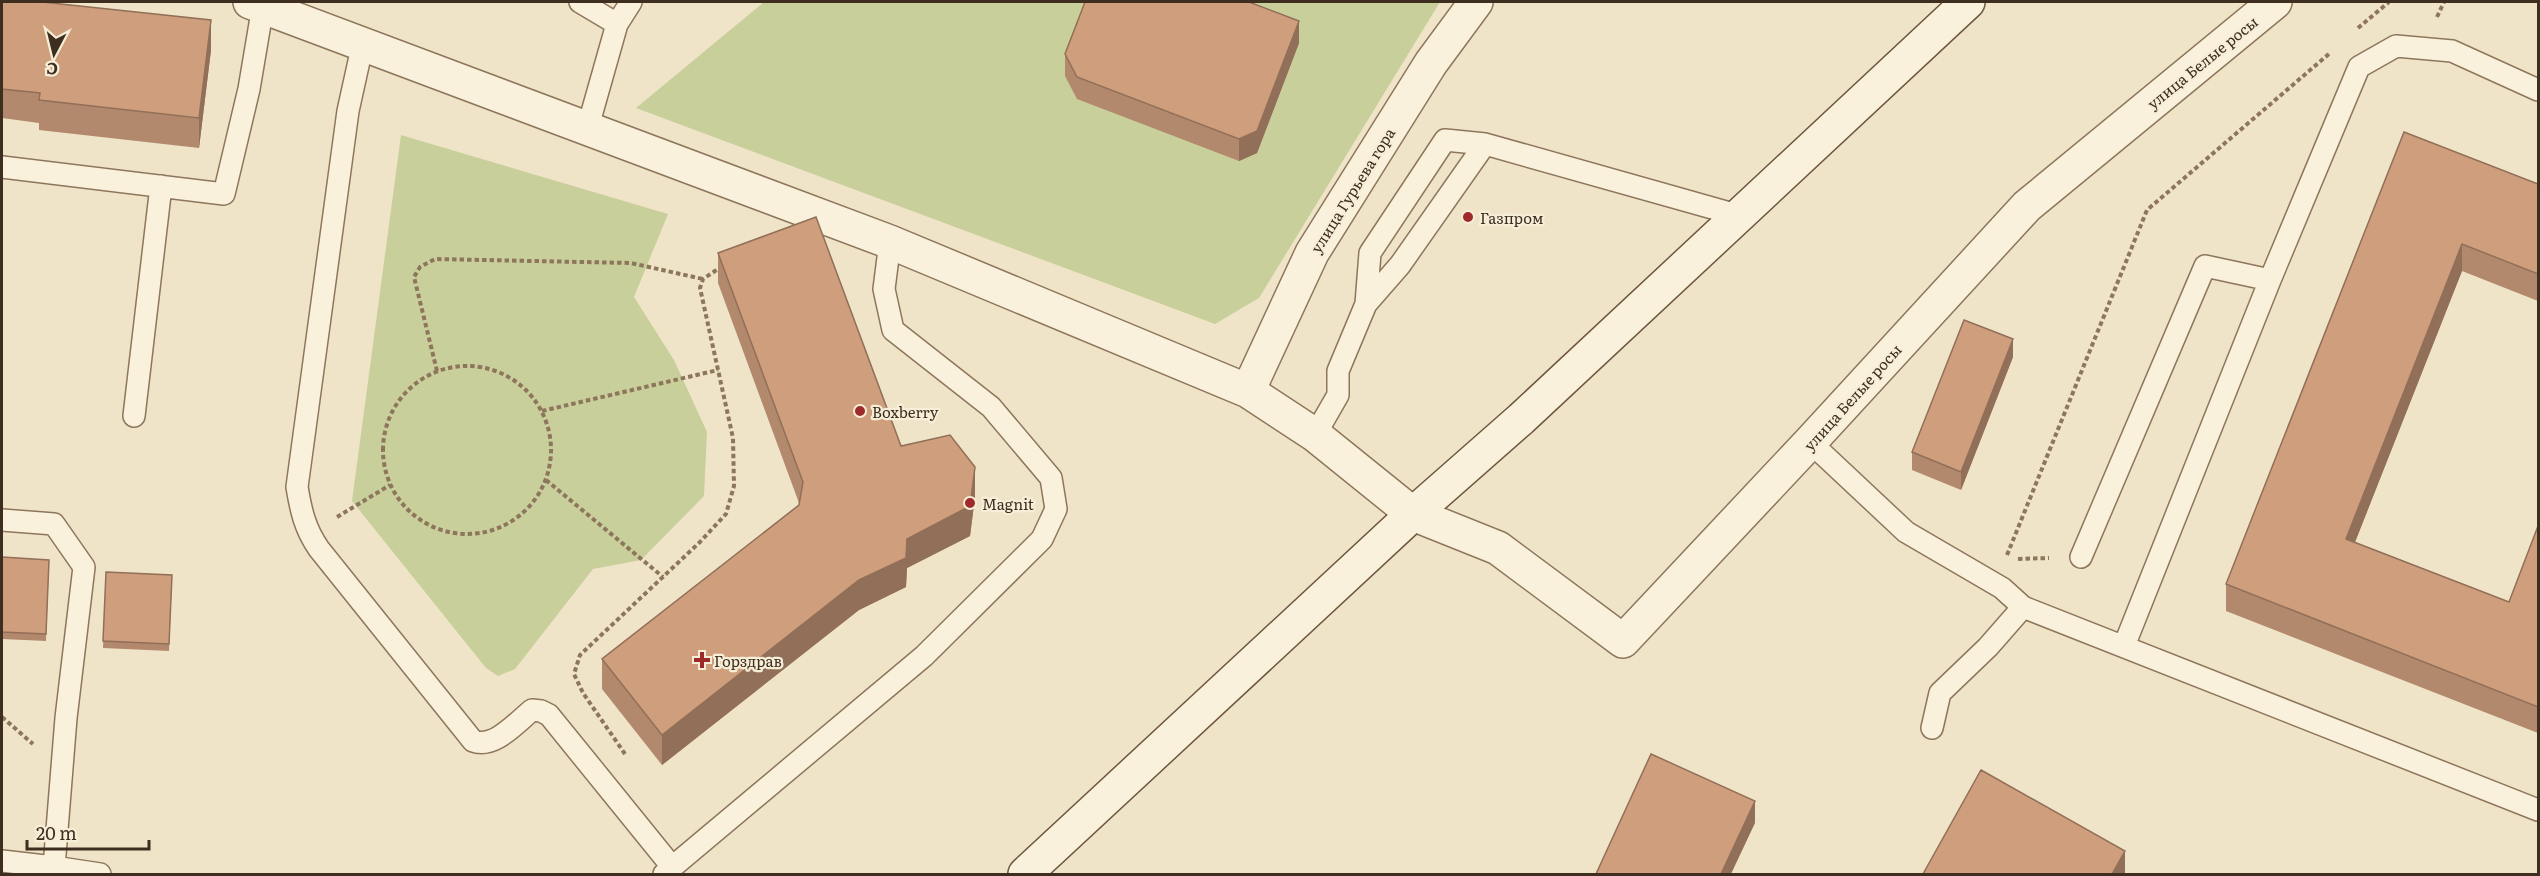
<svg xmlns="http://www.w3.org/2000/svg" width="2540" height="876" viewBox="0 0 2540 876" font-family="Literata,serif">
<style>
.green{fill:#c9cf9b}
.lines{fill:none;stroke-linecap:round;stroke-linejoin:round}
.lane-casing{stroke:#8d765c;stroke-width:24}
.street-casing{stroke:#8d765c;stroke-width:36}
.secondary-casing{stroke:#6f573f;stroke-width:36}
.path{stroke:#8d765c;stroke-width:4;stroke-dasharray:4.5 3;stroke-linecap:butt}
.lane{stroke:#faf1dc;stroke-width:21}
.street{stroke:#faf1dc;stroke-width:33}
.secondary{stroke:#faf1dc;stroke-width:33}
.wall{fill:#b2896c}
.shaded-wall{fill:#916f58}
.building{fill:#cf9f7d;stroke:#916f58;stroke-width:1.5}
.poi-dot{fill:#9e2a2b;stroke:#f7eed8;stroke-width:2}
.labels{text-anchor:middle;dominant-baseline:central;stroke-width:4.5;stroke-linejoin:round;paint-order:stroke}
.street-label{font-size:15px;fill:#3d2e20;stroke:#f7eed8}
.poi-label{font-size:15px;fill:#3d2e20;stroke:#f7eed8;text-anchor:start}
</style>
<rect width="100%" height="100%" fill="#f0e4c8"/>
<path class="green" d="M764 2H1440L1259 298 1215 324 636 108Z
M401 135 668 214 634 297 674 360 707 432 704 496 641 560 593 569 515 669 498 676 486 668 352 501Z"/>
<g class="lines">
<defs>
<path id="lane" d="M580 2 617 24
M363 43 348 111 297 487C301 511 305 529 319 549L473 741C494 749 516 723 532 710L541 711 549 715 673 868
M587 130 617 24 631 2
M2 167 224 194 249 89 263 6
M1366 304 1370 253 1445 140 1485 144
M134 416 161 186
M1315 435 1338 395V371L1366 304 1400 265 1485 144 1737 215
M1810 442 1906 532 2002 588 2023 607
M2 520 54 524 84 567 66 718 54 867 100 874
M2081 557 2205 266 2270 280
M2124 646 2270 280 2359 67 2396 46 2452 51 2538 90
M1932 728 1940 693 1988 647 2023 607 2538 810
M2 861 54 867 53 874
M664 874 924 656 1042 539 1056 509 1051 478 991 407 893 330 884 289 890 242"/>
<path id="street" d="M250 2 890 242 1248 391 1315 435 1413 514 1498 548 1623 641 1810 442 2027 206 2275 2
M1248 391 1312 253 1431 63 1476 2"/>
<path id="secondary" d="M1025 874 1413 514 1521 419 1968 2"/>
</defs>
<use href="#lane" class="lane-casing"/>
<use href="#street" class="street-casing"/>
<use href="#secondary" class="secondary-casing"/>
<path class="path" d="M2437 17 2444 2
M2358 28 2389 2
M383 450a84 84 0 1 1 168 0a84 84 0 1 1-168 0Z
M437 371 414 277 420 267 435 259 631 263 703 279
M542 411 718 370
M546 480 663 577
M337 517 390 485
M2007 555 2147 210 2330 53
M2018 559 2049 558
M2 717 33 744
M625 754 583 693 574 674 580 655 700 542 726 514 734 486 733 438 700 288 703 279 721 267"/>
<use href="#lane" class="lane"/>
<use href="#street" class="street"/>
<use href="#secondary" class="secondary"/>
</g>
<path class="wall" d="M2 2 211 50 199 148 39 130V123L2 118Z
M1299 43 1257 153 1239 161 1077 99 1065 76V54Z
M2404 132 2538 184V301L2462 271 2355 542 2509 602 2538 526V733L2226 611V584Z
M718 253 901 446 975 497 970 536 907 568 906 587 859 610 662 765 602 689V659L799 505V503L718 283Z
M2013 357 1961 490 1912 470V452Z
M2 557 49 560 46 641 2 639Z
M106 572 172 575 169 651 103 648Z"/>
<path class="shaded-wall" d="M211 20V50L199 148V118Z
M1299 21V43L1257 153 1239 161V139Z
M2462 244V271L2346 565V539Z
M2013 339V357L1961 490V472Z
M975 467V497L970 536 907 568 906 587 859 610 662 765V735L907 539Z
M1755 801V823L1731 874H1721Z
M2125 851V874H2112Z"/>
<path class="building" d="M2 2H42L211 20 199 118 39 100 40 93 2 89Z
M1085 2H1249L1299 21 1257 131 1239 139 1077 77 1065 54Z
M2404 132 2538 184V274L2462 244 2346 539 2509 602 2538 526V707L2226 584Z
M816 217 901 446 950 435 975 467 970 506 907 539 906 558 859 580 662 735 602 659 799 505 803 482 718 253Z
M1964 320 2013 339 1961 472 1912 452Z
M2 557 49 560 46 634 2 632Z
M106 572 172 575 169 644 103 641Z
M1651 754 1755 801 1721 874H1596Z
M1981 770 2125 851 2112 874H1923Z"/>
<g class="poi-dot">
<circle cx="1468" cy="217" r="6"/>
<circle cx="860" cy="411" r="6"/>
<circle cx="970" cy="503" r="6"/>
<path d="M699 651h6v6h6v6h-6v6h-6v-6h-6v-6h6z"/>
</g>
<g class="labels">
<g class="street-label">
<text transform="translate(2202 62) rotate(-39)">улица Белые росы</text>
<text transform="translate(1352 190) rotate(-58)">улица Гурьева гора</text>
<text transform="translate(1852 397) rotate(-48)">улица Белые росы</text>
</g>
<g class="poi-label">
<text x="1480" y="217">Газпром</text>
<text x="872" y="411">Boxberry</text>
<text x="982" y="503">Magnit</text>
<text x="714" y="660">Горздрав</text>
</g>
</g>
<rect width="2540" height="876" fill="none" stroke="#3d2e20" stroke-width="6"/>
<g transform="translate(54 54) rotate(187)" stroke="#f7eed8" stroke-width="4.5" paint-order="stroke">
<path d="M0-4.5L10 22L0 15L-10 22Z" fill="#3d2e20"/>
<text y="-9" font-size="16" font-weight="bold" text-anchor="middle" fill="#3d2e20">С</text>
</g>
<path d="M27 840v9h122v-9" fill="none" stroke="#3d2e20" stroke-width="3"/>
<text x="36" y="840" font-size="18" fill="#3d2e20" stroke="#f7eed8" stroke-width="4.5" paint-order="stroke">20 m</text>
</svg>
